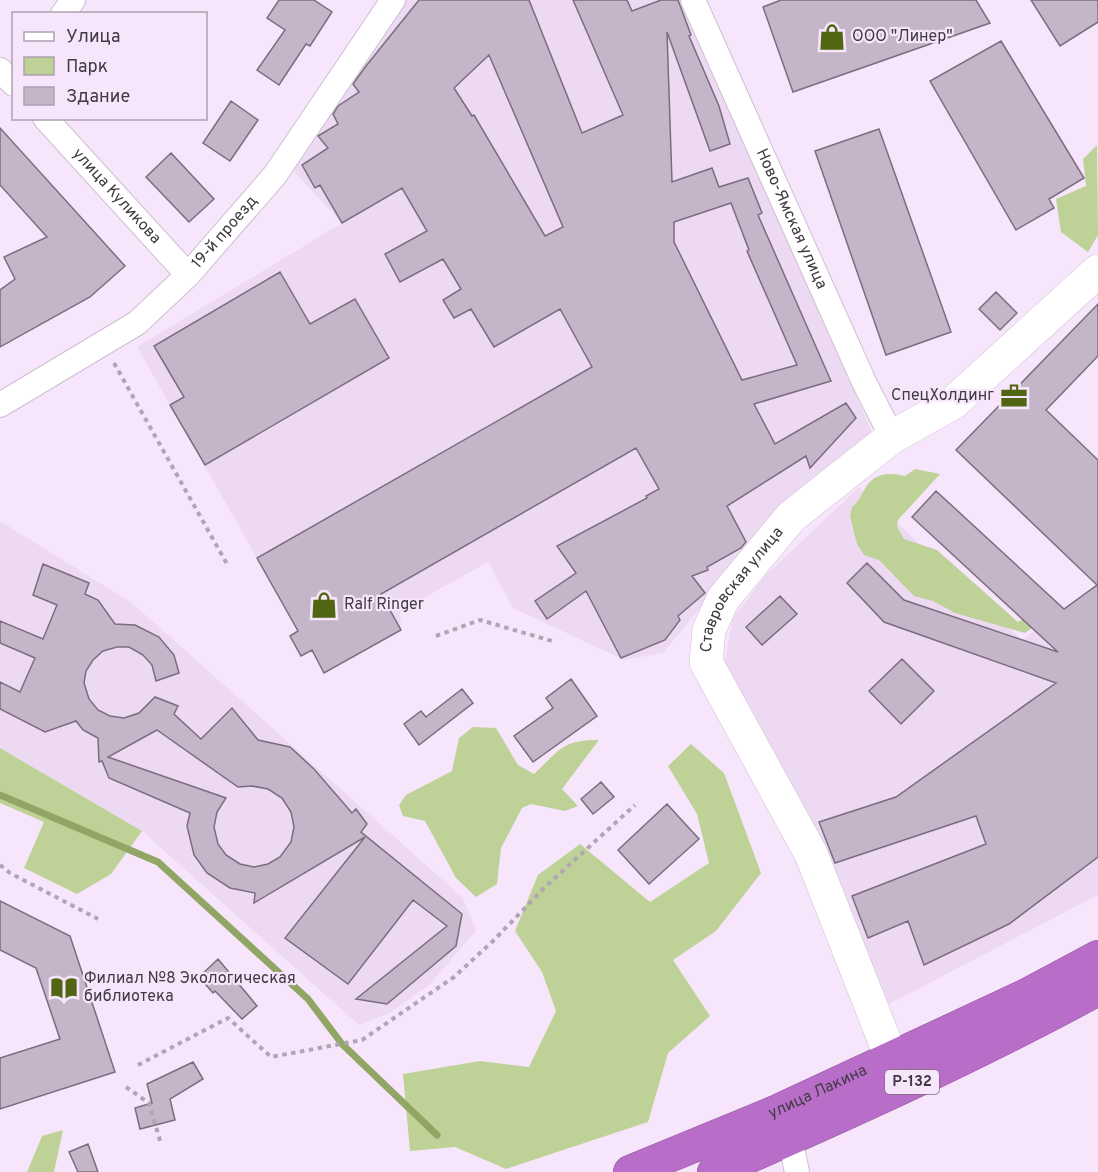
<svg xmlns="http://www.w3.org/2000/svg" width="1098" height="1172" viewBox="0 0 1098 1172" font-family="Overpass,sans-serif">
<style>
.built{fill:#eed9f3}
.green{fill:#bed297}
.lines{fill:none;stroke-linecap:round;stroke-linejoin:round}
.stream{stroke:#91a664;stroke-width:7}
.building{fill:#c5b5c9;stroke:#7b6c7f;stroke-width:1.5;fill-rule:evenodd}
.street-casing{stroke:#cebed2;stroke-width:26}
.secondary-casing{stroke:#cebed2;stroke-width:34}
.highway-casing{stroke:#8e5b9a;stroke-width:34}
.path{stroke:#b1a4b4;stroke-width:4;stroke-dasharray:4.5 4.5;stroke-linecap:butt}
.street{stroke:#fff;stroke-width:24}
.secondary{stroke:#fff;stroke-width:33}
.highway{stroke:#b86dc9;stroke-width:33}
.labels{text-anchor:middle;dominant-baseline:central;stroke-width:4.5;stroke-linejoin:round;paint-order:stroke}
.shield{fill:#f7e6fb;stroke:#786e7a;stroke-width:1.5}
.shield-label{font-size:15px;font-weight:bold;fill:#413a42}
.poi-label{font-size:16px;fill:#413a42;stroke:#f7e6fb;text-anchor:start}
.street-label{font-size:16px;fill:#413a42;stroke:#f7e6fb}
</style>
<rect width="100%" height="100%" fill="#f7e6fb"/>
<path class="built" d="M397 0H684L872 432 740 560 663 653 624 660 513 608 488 562 400 611 401 630 324 673 312 651 301 656 290 636 298 630 137 347 342 223 287 164Z
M859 487 1022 640 1098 584V895L889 1004 803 815 723 674 732 620 764 577Z
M0 521 132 603 463 898 476 931 429 985 388 1014 359 1025 142 831 0 748Z"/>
<path class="green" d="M1097 145 1098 235 1088 252 1061 232 1056 199 1086 186 1083 159Z
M915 469 940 474 898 520 897 527 904 539 937 550 1018 622 1045 604 1058 609 1025 633 955 613 933 601 914 596 879 560 864 555 857 544 850 516 852 507C861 500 862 491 869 483 878 472 893 473 905 476Z
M473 727 496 728 518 765 534 774C560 750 561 740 599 740L562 789 578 806 565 811 531 804 522 808 501 848 497 884 476 897 456 878 425 821 403 816 399 805 406 795 452 771 459 738Z
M691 744 724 773 761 873 716 931 673 960 710 1016 668 1053 648 1122 506 1169 455 1147 410 1151 403 1074 480 1061 529 1067 556 1011 542 972 515 931 538 875 580 844 650 902 709 863 697 814 668 766Z
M0 748 142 831 111 874 77 894 24 868 44 822 0 803Z
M63 1130 54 1172H27L42 1136Z"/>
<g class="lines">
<path class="stream" d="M0 795 158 862 308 999 342 1044 437 1135"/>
</g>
<path class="building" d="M279 0H314L332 12 310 46 306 44 279 85 257 70 285 30 267 18Z
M419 0H529L582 133 623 115 573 0H627L632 11 661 0H678L691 35 689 36 719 106 730 144 710 151 667 32 672 182 712 168 719 187 748 178 762 213 758 215 831 381 754 404 775 444 846 403 856 418 810 468 806 456 727 506 746 542 741 548 707 567 708 570 692 576 705 593 678 616 680 620 665 640 621 658 586 591 547 619 535 601 576 573 557 546 647 498 646 496 659 489 636 448 381 594 401 630 324 673 312 650 301 656 290 636 298 631 257 558 592 367 560 309 494 347 471 309 454 318 443 300 461 289 443 259 400 282 385 254 427 231 402 188 342 223 320 185 315 188 302 165 328 148 318 136 338 124 333 114 338 106 359 92 353 84 366 66ZM489 55 563 227 545 236 474 115 472 116 454 88ZM731 203 749 250 747 251 797 365 742 380 674 242V222Z
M781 0H976L990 23 793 92 763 7Z
M1031 0H1098V22L1060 46Z
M1001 41 1084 178 1049 199 1054 208 1016 230 930 81Z
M231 101 258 120 230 161 203 143Z
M0 128 125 266 90 297 0 347V290L15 279 4 257 47 237 0 185Z
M879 129 951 332 886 355 815 151Z
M171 153 214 199 189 222 146 177Z
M280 272 310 324 355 299 389 358 205 465 170 405 184 397 154 346Z
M996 292 1017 313 1000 330 979 309Z
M1098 304V356L1046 410 1098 460V857L1009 924 924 965 908 921 868 938 852 896 986 844 976 816 835 863 819 822 896 797 1056 683 884 622 847 583 867 563 904 600 1058 652 912 517 936 491 1064 609 1097 585 956 450Z
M43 564 89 583 85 594 98 600 115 624 135 625 159 637 174 655 179 673 156 681 152 665 143 655 129 647H117L103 651 93 660 86 671 84 683 89 699 98 710 110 716 124 718 139 713 155 697 178 706 174 714 201 739 232 708 258 740 290 747 314 769 352 813 356 809 367 824 361 832 462 914 456 946 387 1004 356 999 447 926 413 900 348 984 285 938 365 837 254 903 255 893 230 888 207 873 194 855 187 826 190 813 109 778 102 761 99 762 98 738 83 730 76 721 45 732 0 709V682L20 692 35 658 0 643V621L43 639 57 605 33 595ZM157 730 238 787 252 786 268 789 282 798 291 812 294 827 291 842 280 857 268 864 254 867 240 864 226 855 218 844 214 827 217 812 226 798 108 757Z
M780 596 797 614 762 645 746 627Z
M902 659 934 691 901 724 869 691Z
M571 679 597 716 533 762 514 736 553 708 546 698Z
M462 689 473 703 419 745 404 724 421 711 426 717Z
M601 782 614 797 593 814 581 799Z
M667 804 699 839 649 884 618 850Z
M0 901 70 936 115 1072 0 1109V1058L60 1039 36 968 0 950Z
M218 959 257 1006 242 1019 215 991 213 993 199 977Z
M193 1062 203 1079 170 1099 175 1120 140 1129 135 1108 152 1103 147 1084Z
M88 1144 98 1172H78L69 1152Z"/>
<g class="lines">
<defs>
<g id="street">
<path id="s1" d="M693 0 864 382 892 437"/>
<path d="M63 14 73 0"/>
<path d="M0 70 14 84"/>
<path id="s2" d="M45 118 188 275"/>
<path id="s3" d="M0 405 137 323 188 275 275 175 393 0"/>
<path d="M790 1139 797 1172"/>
</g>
<g id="secondary">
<path id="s4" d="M891 1057 811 854 706 662 709 630 723 599 791 517 892 437 953 403 1098 271"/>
</g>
<g id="highway">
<path id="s5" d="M630 1172 778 1111 1025 996 1098 957"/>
<path d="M714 1172C844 1115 973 1057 1098 989"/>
</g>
</defs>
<use href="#street" class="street-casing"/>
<use href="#secondary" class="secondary-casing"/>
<use href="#highway" class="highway-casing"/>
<path class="path" d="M114 363 227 564
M436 636 480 620 552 641
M0 865 10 873 98 919
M138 1065 228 1018 271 1057 362 1040 454 977 493 941 545 887 635 805
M126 1087 149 1103 161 1144"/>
<use href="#street" class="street"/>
<use href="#secondary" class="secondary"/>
<use href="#highway" class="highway"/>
</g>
<defs>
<symbol id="shop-bare" viewBox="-9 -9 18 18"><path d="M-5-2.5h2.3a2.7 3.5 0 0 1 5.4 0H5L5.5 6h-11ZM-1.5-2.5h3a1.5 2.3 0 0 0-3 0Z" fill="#516612" stroke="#f7e6fb" stroke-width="2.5" paint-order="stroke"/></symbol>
<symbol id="office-bare" viewBox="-9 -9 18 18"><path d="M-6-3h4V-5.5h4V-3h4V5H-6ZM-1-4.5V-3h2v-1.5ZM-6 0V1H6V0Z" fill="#516612" stroke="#f7e6fb" stroke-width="2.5" paint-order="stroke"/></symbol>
<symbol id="library-bare" viewBox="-9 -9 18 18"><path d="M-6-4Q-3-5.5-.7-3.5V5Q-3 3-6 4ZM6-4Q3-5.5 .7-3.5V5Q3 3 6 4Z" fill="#516612" stroke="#f7e6fb" stroke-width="2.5" paint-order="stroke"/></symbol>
</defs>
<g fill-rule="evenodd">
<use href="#shop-bare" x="813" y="18" width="38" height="38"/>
<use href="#office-bare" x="995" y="377" width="38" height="38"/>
<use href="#shop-bare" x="305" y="586" width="38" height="38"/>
<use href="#library-bare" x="45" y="969" width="38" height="38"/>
</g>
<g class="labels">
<rect class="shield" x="885" y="1070" width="54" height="24" rx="4.5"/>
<g class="shield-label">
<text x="912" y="1082">Р-132</text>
</g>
<g class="poi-label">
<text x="852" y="37">ООО "Линер"</text>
<text x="994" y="396" text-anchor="end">СпецХолдинг</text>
<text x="344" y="605">Ralf Ringer</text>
<text x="84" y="979">Филиал №8 Экологическая<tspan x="84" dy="18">библиотека</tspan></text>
</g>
<g class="street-label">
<text stroke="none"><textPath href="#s2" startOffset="106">улица Куликова</textPath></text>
<text stroke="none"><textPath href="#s1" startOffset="240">Ново-Ямская улица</textPath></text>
<text stroke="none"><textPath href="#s3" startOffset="286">19-й проезд</textPath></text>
<text stroke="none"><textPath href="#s4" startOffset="520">Ставровская улица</textPath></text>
<text stroke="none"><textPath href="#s5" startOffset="204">улица Лакина</textPath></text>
</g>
</g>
<rect x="12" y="12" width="195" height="108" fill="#f7e6fb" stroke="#aea1b1" stroke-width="1.5"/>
<rect x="24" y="32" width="30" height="9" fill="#ffffff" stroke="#aea1b1" stroke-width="1.5"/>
<text x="66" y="42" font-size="18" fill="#413a42">Улица</text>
<rect x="24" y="57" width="30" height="18" fill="#bed297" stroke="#aea1b1" stroke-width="1.5"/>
<text x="66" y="72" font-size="18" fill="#413a42">Парк</text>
<rect x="24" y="87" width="30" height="18" fill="#c5b5c9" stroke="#aea1b1" stroke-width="1.5"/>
<text x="66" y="102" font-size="18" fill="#413a42">Здание</text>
</svg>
